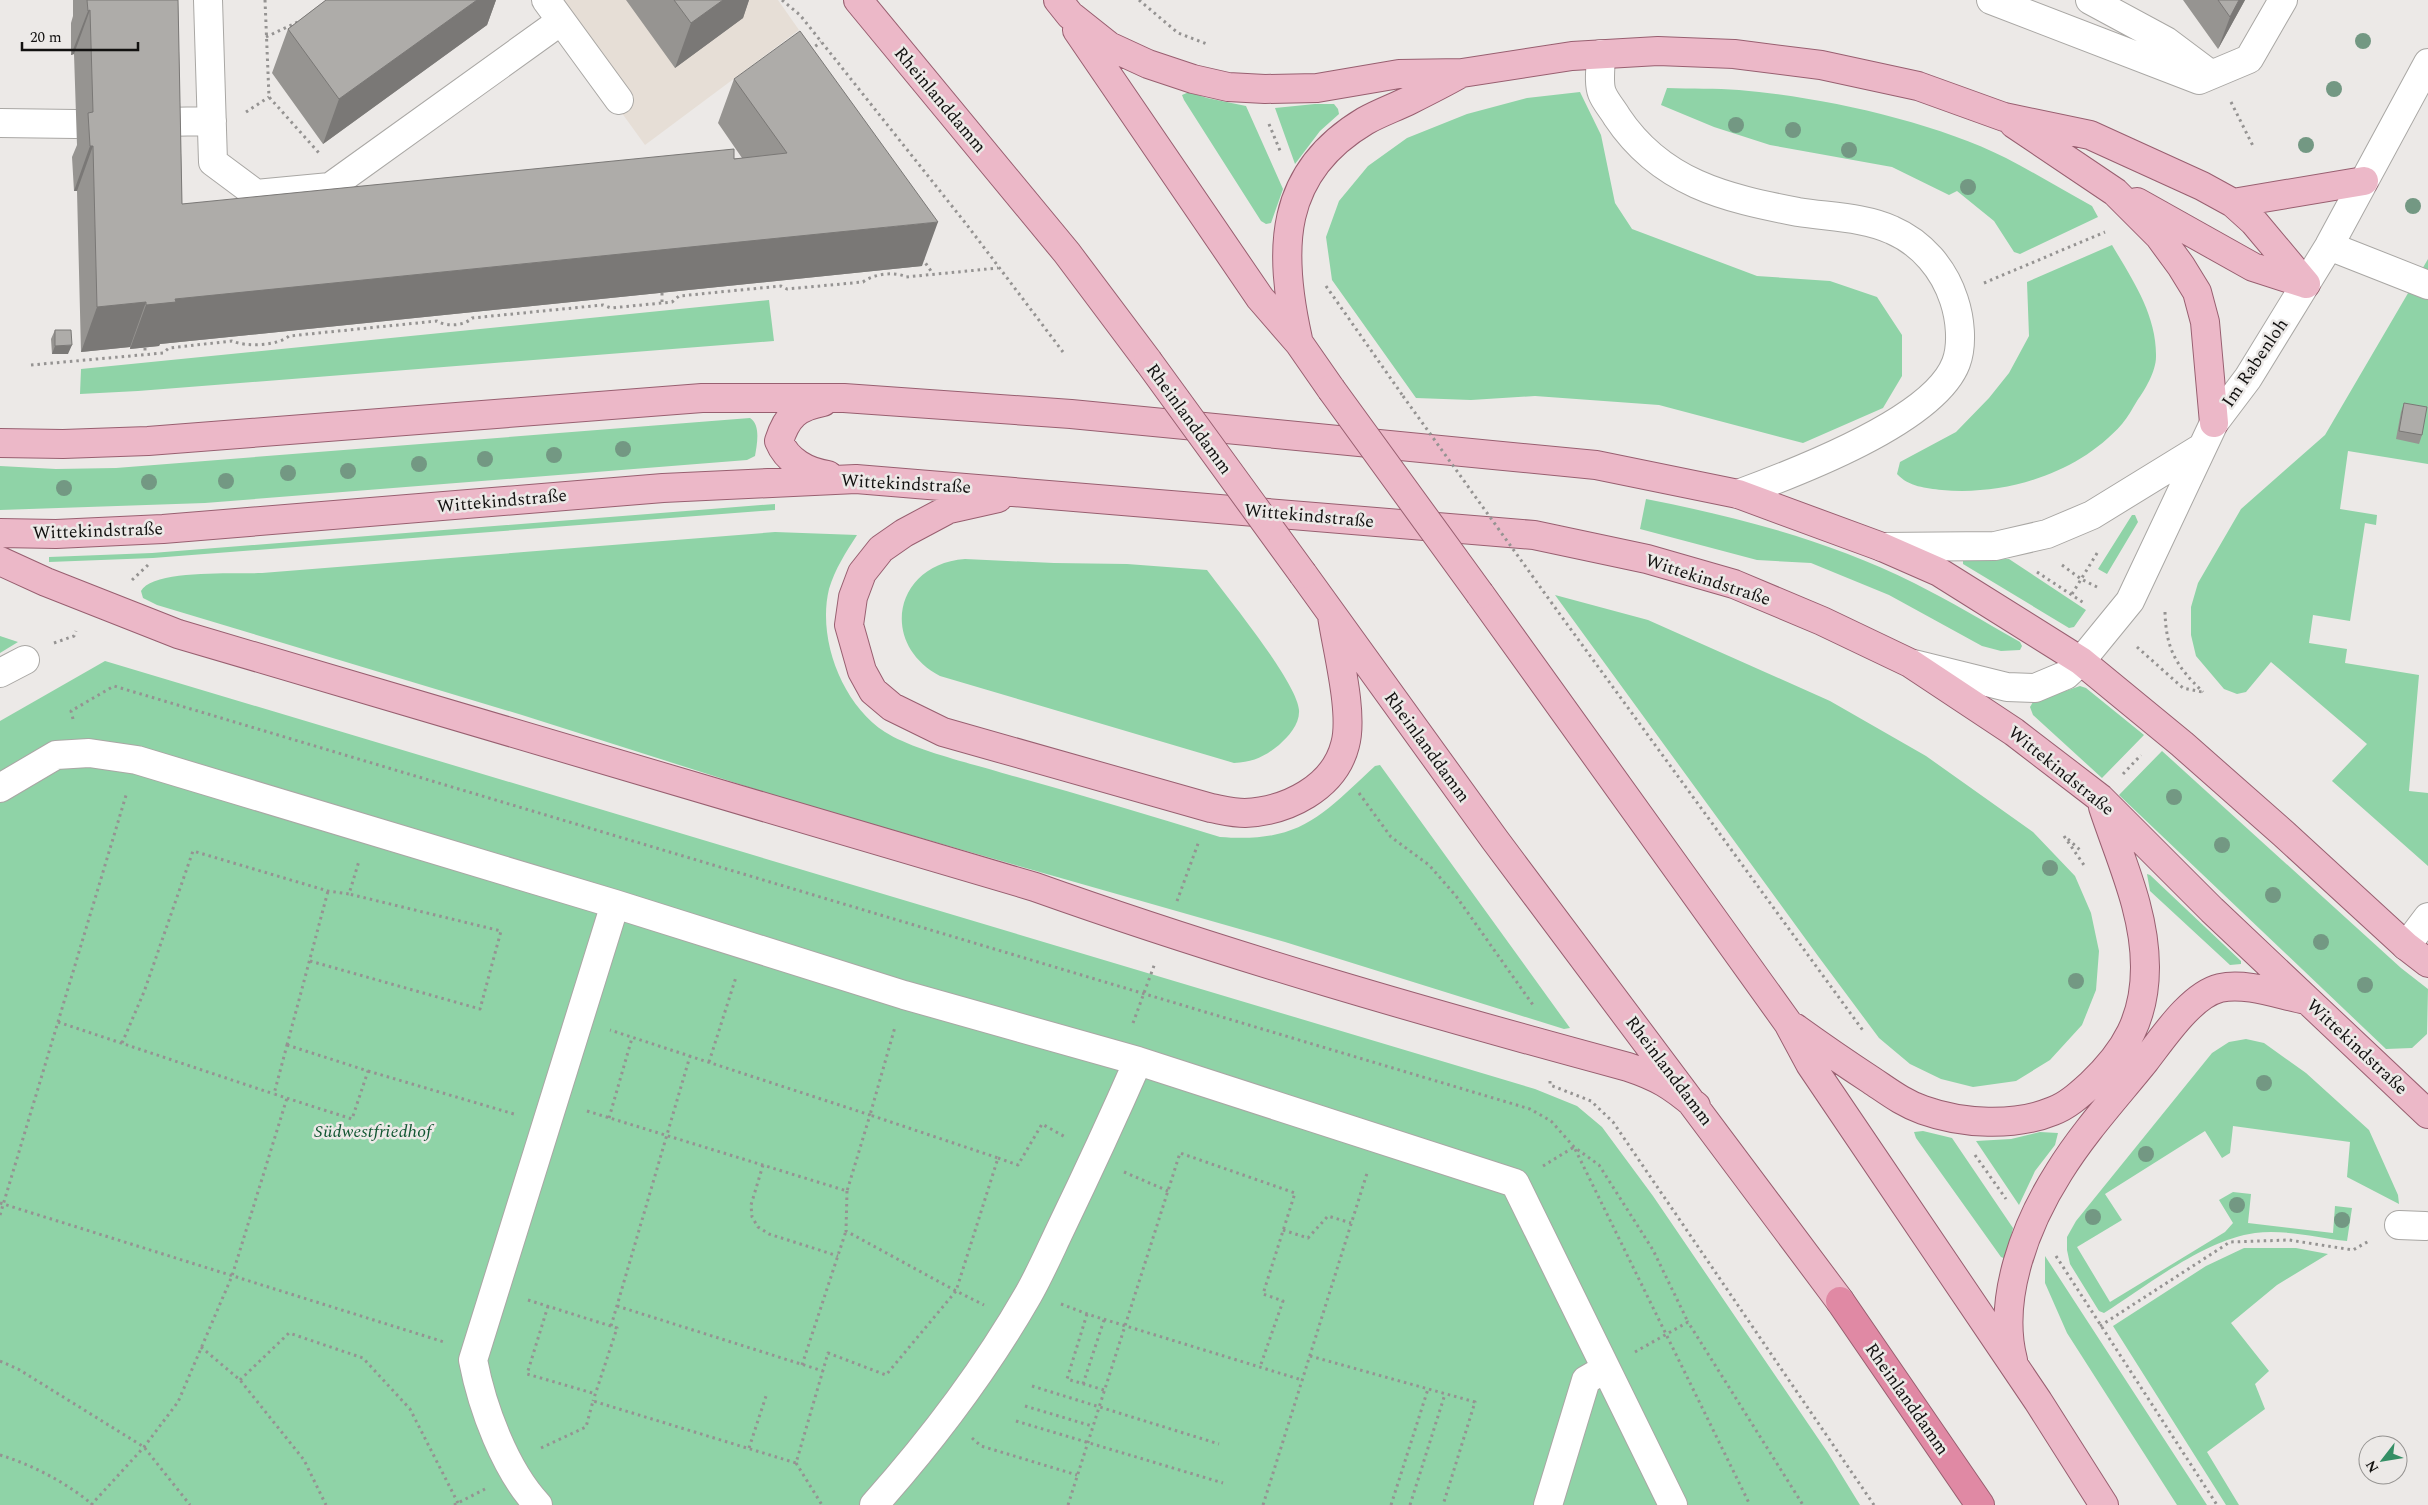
<svg xmlns="http://www.w3.org/2000/svg" width="2428" height="1505" viewBox="0 0 2428 1505" font-family="Spectral,serif">
<style>
.built{fill:#e6ded6}
.green{fill:#8fd3a7}
.lines{fill:none;stroke-linecap:round;stroke-linejoin:round}
.minor-casing{stroke:#a9a7a4;stroke-width:30}
.major-casing{stroke:#985f70;stroke-width:30}
.highway-casing{stroke:#985f70;stroke-width:30}
.path{stroke:#959392;stroke-width:3;stroke-dasharray:2.5 4;stroke-linecap:butt}
.minor{stroke:#fff;stroke-width:28}
.major{stroke:#ecb8c8;stroke-width:28}
.highway{stroke:#e089a4;stroke-width:28}
.major-bridge-casing{stroke:#985f70;stroke-width:30;stroke-linecap:butt}
.path-bridge{stroke:#959392;stroke-width:3;stroke-dasharray:2.5 4;stroke-linecap:butt}
.major-bridge{stroke:#ecb8c8;stroke-width:28}
.tree{fill:#739883}
.wall{fill:#969491}
.shaded-wall{fill:#7a7876}
.building{fill:#aeaca9;stroke:#7a7876}
.labels{text-anchor:middle;dominant-baseline:central;stroke-width:5;stroke-linejoin:round;paint-order:stroke}
.street-label{font-size:18px;fill:#121110;stroke:#ece9e7}
.park-label{font-size:18px;font-style:italic;fill:#105531;stroke:#ece9e7}
</style>
<rect width="100%" height="100%" fill="#ece9e7"/>
<path class="built" d="M540 0H778L799 30 645 145Z"/>
<path class="green" d="M1667 88C1691 89 1716 88 1739 90 1821 97 1932 121 2006 158 2035 173 2063 190 2092 206L2098 217 2020 254 2014 252 1994 221 1957 191 1949 195 1892 167 1770 145 1714 127 1661 105Z
M1189 92 1207 98 1246 106 1283 189 1271 223 1266 224 1261 221 1184 100 1182 95Z
M1580 92 1601 135 1615 203 1632 229 1757 276 1830 281 1877 297 1902 335V376L1883 408 1803 443 1659 405 1535 396 1471 400 1416 398 1332 280 1326 237 1339 201 1368 166 1407 138 1467 114 1527 98Z
M1315 104H1334L1338 109 1339 114 1320 131 1295 164 1275 108Z
M2112 245C2132 279 2157 315 2156 357 2156 371 2145 390 2137 401 2132 409 2128 417 2122 424 2079 473 2006 496 1942 490 1926 488 1909 487 1897 474L1900 462 1956 432 1989 398 2009 373 2029 336 2027 282Z
M2428 259V464L2348 451 2340 509 2377 515 2376 525 2365 523 2350 621 2313 615 2309 643 2347 649 2345 663 2419 675 2409 791 2428 793V866L2332 781 2367 744 2271 662 2246 692 2237 694 2224 689 2196 656 2191 635V607L2198 583 2241 509 2325 435Z
M769 300 774 341 138 391 80 394 81 369Z
M750 418C761 425 757 444 755 456L747 460 205 503 0 510V466L56 469 116 468Z
M1646 499C1738 517 1830 541 1914 583 1950 601 1985 622 2020 642L2022 646 2020 650 2001 651 1982 646 1889 595 1811 563 1757 560 1640 529Z
M775 504V510L153 558 49 562V557L152 553Z
M2132 515H2135L2138 522 2107 574 2098 569Z
M775 532 857 535C846 552 835 569 829 589 817 639 842 704 885 732 913 750 973 764 1006 774 1078 794 1149 815 1220 837 1300 843 1320 817 1375 766L1380 765 1570 1028 1564 1029 1285 942 802 804 522 715 157 605 143 598 141 591C152 569 238 574 262 573Z
M965 559 1054 563 1127 564 1207 570C1227 597 1297 682 1299 710 1300 724 1289 736 1279 745 1264 757 1253 762 1234 763L940 676C878 643 895 564 965 559Z
M2009 559 2086 610 2074 627 2069 628 1963 564V561L1967 560Z
M1555 595 1648 620 1830 701 1926 756 2033 832 2075 876 2091 913 2099 951 2096 990 2082 1025 2050 1060 2016 1081 1973 1087 1941 1079 1910 1064 1879 1038 1818 956Z
M0 636 18 642 0 653Z
M105 661 1535 1089 1577 1106 1602 1127 1653 1196 1828 1453 1860 1505H0V721Z
M2080 686 2086 688 2144 735 2102 778 2033 715 2030 707 2033 702Z
M2162 751 2401 968 2428 989 2427 1034 2412 1048 2386 1049 2119 795Z
M2147 874 2150 875 2241 961V964L2230 965 2150 891Z
M2246 1039 2264 1043 2306 1073 2369 1130 2398 1195 2399 1204 2347 1177 2350 1142 2233 1126 2230 1153 2222 1158 2205 1131 2105 1194 2122 1220 2077 1247 2110 1302 2225 1232 2233 1223 2219 1200 2233 1192 2251 1194 2248 1223 2333 1233 2335 1206 2352 1208 2347 1241C2318 1238 2285 1229 2255 1233 2204 1240 2148 1285 2104 1313L2099 1311 2070 1264 2067 1250V1237L2076 1221 2212 1053 2229 1042Z
M1923 1131 1952 1138 2013 1228 2006 1259 2001 1257 1916 1138 1914 1132Z
M2040 1132 2058 1133 2055 1145 2035 1171 2019 1205 1976 1141 2011 1139Z
M2244 1248H2296L2328 1254 2277 1285 2231 1323 2269 1371 2255 1384 2265 1409 2207 1452 2239 1505H2226L2113 1326 2206 1266Z
M2045 1256 2207 1505H2177L2067 1333 2045 1283Z"/>
<g class="lines">
<defs>
<path id="minor" d="M208 0 213 162 256 194 330 187 561 21
M546 0 619 100
M1991 0 2199 80 2249 59 2283 0
M2090 0 2166 41 2210 74
M1601 54C1601 65 1598 83 1602 93 1605 101 1613 110 1617 117 1661 183 1725 198 1798 212 1829 217 1864 217 1892 230 1922 243 1944 269 1954 300 1960 318 1963 344 1956 363 1934 421 1795 473 1738 494
M163 122 212 121
M0 123 76 124
M2329 246 2428 285
M1882 547 1995 546 2047 534 2092 515 2201 448
M1914 664 2007 687 2035 688 2066 675 2081 661 2130 601 2214 423 2248 378 2329 246 2428 63
M0 673 25 660
M0 788 56 755 89 753 137 760 615 904 904 995 1138 1061 1515 1183 1673 1505
M2406 946 2428 917
M2399 1225 2425 1226
M538 1505C505 1470 482 1407 473 1360L615 904
M874 1505C932 1440 985 1370 1028 1295 1040 1274 1050 1251 1060 1230 1087 1174 1113 1118 1138 1061
M1548 1505 1586 1380 1605 1369"/>
<path id="major" d="M858 0 1067 253 1148 361
M1058 0 1070 15 1109 46 1148 64 1193 79 1228 87 1265 89 1317 88 1399 74 1462 73 1572 56 1658 51 1734 54 1821 65 1918 86 2004 117 2090 135 2202 186 2233 203 2254 222 2306 284
M1077 30 1260 298 1299 343 1331 389
M2014 124 2115 192 2159 236 2181 266 2197 292 2205 322 2214 423
M2137 202 2253 267 2306 284
M2233 203 2364 181
M1298 339C1278 250 1278 173 1365 121 1379 113 1396 107 1410 100 1426 92 1442 84 1458 75
M823 402C797 407 787 416 779 441 787 461 807 472 828 475
M0 443 63 444 148 441 702 398H844L1071 414 1596 465 1738 494 1882 547 1939 572 2081 661 2182 744 2284 834 2406 946 2428 963
M998 498 949 509 904 533 881 549 862 573 853 597 849 625 862 671 873 691 892 707 943 732 1211 808C1222 810 1234 813 1245 813 1287 811 1334 788 1345 745 1354 714 1337 650 1332 616
M0 533 56 534 163 529 663 488 856 479 1534 535 1647 559 1734 584 1822 621 1910 663 2014 732 2100 798 2212 910 2428 1114
M0 561 46 582 178 634 1035 887C1229 956 1428 1013 1628 1067 1658 1077 1671 1085 1696 1106
M1303 574 1495 840 1840 1301
M1480 594 1788 1023 1810 1064 2038 1401 2104 1505
M1794 1027C1819 1045 1845 1063 1871 1080 1889 1092 1903 1103 1923 1110 1962 1124 2014 1127 2053 1111 2067 1106 2079 1095 2090 1085 2126 1051 2145 1018 2145 967 2145 911 2120 859 2103 807
M2013 1360C1997 1298 2026 1224 2059 1172 2083 1133 2116 1097 2145 1061 2163 1038 2191 995 2220 988 2246 982 2280 995 2306 1000"/>
<path id="highway" d="M1840 1301 1980 1505"/>
</defs>
<use href="#minor" class="minor-casing"/>
<use href="#major" class="major-casing"/>
<use href="#highway" class="highway-casing"/>
<path class="path" d="M265 0 269 97 319 153
M782 0 800 15 967 225 1063 352
M1139 0 1178 33 1207 44
M266 37 300 21
M810 50 821 42
M2231 102 2254 148
M246 112 269 97
M1269 124 1281 153
M922 258 933 274
M1984 283 2105 232
M1326 286 1403 396
M662 293V303
M145 348V354
M31 365 163 353 169 348 232 341C245 347 278 346 289 336L437 321C447 327 464 326 472 318L603 305 611 308 672 302 679 296 781 286 787 289 863 282C873 274 895 271 906 277L998 268
M2062 565 2081 579 2097 587
M2037 572 2084 603
M132 580 148 565
M2072 594 2099 550
M1551 602 1864 1032
M2165 612C2166 649 2176 666 2203 692
M54 643 74 636 76 631
M2137 647 2183 688 2202 692
M73 719 71 711 114 686 1530 1109 1551 1121 1574 1147 1599 1165 1653 1250 1688 1322
M2123 774 2141 755
M1359 793 1391 837 1429 865 1456 896 1533 1005
M2064 836 2086 868
M2068 839 2080 850
M1177 901 1199 841
M310 961 480 1009 501 931 349 894
M58 1022 274 1094
M1133 1023 1155 963
M122 1043 144 992 193 851 328 891 349 894 359 861
M287 1045 368 1071 352 1119 274 1094Z
M287 1045 328 891
M709 1062 736 977
M368 1071 514 1114
M1550 1081V1085L1591 1101 1613 1122 1874 1505
M587 1111 847 1191 870 1115 610 1030
M609 1118 632 1038
M1975 1155 2006 1199
M998 1158 1018 1165 1042 1124 1067 1138
M763 1165 751 1205 752 1217 758 1227 769 1234 838 1256
M1543 1166 1574 1147 1750 1505
M1124 1172 1168 1191
M847 1191 846 1231 956 1291 998 1158 870 1115 895 1027
M0 1203 444 1342
M0 1215 127 792
M1283 1230 1308 1238 1328 1216 1351 1223
M2056 1256 2217 1505
M528 1300 617 1328 593 1401
M1061 1304 1090 1315 1302 1380
M548 1306 527 1374 596 1394
M617 1306 823 1371
M1087 1314 1067 1379 1104 1390
M611 1326 690 1056
M2100 1326 2230 1242 2289 1240 2353 1250 2369 1241
M201 1347 240 1380 304 1460 326 1505
M1635 1352 1688 1322 1803 1505
M1310 1356 1475 1402 1443 1505
M0 1361 18 1369 144 1447 190 1505
M802 1365 846 1231
M240 1380 289 1333 363 1358 410 1409 458 1503
M1083 1384 1104 1320
M1032 1386 1219 1444
M1025 1406 1092 1426
M1016 1421 1223 1483
M972 1438 981 1446 1077 1475
M541 1448 586 1427 593 1401 796 1463 828 1353 886 1375 956 1291 984 1305
M749 1448 767 1393
M0 1455C33 1465 67 1483 93 1505
M796 1463 822 1505
M91 1505 144 1447 178 1402 232 1276 287 1098
M454 1505 485 1489
M1068 1505 1180 1153 1295 1193 1263 1294 1283 1301 1260 1367
M1263 1505 1368 1170
M1391 1505 1428 1389
M1410 1505 1445 1394"/>
<use href="#minor" class="minor"/>
<use href="#major" class="major"/>
<use href="#highway" class="highway"/>
<defs>
<path id="major-bridge" d="M1148 361 1303 574
M1331 389 1480 594"/>
</defs>
<use href="#major-bridge" class="major-bridge-casing"/>
<path class="path-bridge" d="M1403 396 1551 602"/>
<use href="#major-bridge" class="major-bridge"/>
</g>
<g class="tree">
<circle cx="2363" cy="41" r="8"/>
<circle cx="2334" cy="89" r="8"/>
<circle cx="1736" cy="125" r="8"/>
<circle cx="1793" cy="130" r="8"/>
<circle cx="2306" cy="145" r="8"/>
<circle cx="1849" cy="150" r="8"/>
<circle cx="1968" cy="187" r="8"/>
<circle cx="2413" cy="206" r="8"/>
<circle cx="623" cy="449" r="8"/>
<circle cx="554" cy="455" r="8"/>
<circle cx="485" cy="459" r="8"/>
<circle cx="419" cy="464" r="8"/>
<circle cx="348" cy="471" r="8"/>
<circle cx="288" cy="473" r="8"/>
<circle cx="226" cy="481" r="8"/>
<circle cx="149" cy="482" r="8"/>
<circle cx="64" cy="488" r="8"/>
<circle cx="2174" cy="797" r="8"/>
<circle cx="2222" cy="845" r="8"/>
<circle cx="2050" cy="868" r="8"/>
<circle cx="2273" cy="895" r="8"/>
<circle cx="2321" cy="942" r="8"/>
<circle cx="2076" cy="981" r="8"/>
<circle cx="2365" cy="985" r="8"/>
<circle cx="2264" cy="1083" r="8"/>
<circle cx="2146" cy="1154" r="8"/>
<circle cx="2237" cy="1205" r="8"/>
<circle cx="2093" cy="1217" r="8"/>
<circle cx="2342" cy="1220" r="8"/>
</g>
<path class="wall" d="M73 0H178L182 204 742 158 718 123 734 79 922 266 160 344 159 346 130 349V347L81 352 77 191H74L72 157 77 145 74 54 71 55V23L73 16Z
M326 0H496L487 25 323 144 272 73 288 29Z
M626 0H749L743 18 675 68Z
M2183 0H2245L2218 49Z
M55 330 68 354H52L51 339Z
M2404 403 2422 435 2419 444 2396 439 2401 412Z"/>
<path class="shaded-wall" d="M477 0H496L487 25 323 144 339 99Z
M723 0H749L743 18 675 68 691 23Z
M2239 0H2245L2218 49 2230 17Z
M90 10 74 54 71 55 88 11Z
M90 146H93L77 191H74Z
M938 222 922 266 160 344 159 346 130 349 146 305 175 299Z
M146 302 130 347 81 352 97 307Z
M72 345 68 354H52L55 346Z"/>
<path class="building" d="M87 0H178L182 204 734 149V159L787 153 734 79 800 31 938 222 175 299 176 302 146 305V302L97 307 93 146H90L88 113 93 112 90 10 88 11Z
M326 0H477L339 99 288 29Z
M674 0H723L691 23Z
M2218 0H2239L2230 17Z
M55 330H71L72 345 55 346Z
M2404 403 2427 407 2422 435 2399 431Z"/>
<g class="labels">
<g class="street-label">
<text transform="translate(940 100) rotate(50)">Rheinlanddamm</text>
<text transform="translate(2255 363) rotate(-56)">Im Rabenloh</text>
<text transform="translate(1189 419) rotate(54)">Rheinlanddamm</text>
<text transform="translate(906 484) rotate(3)">Wittekindstraße</text>
<text transform="translate(502 501) rotate(-5)">Wittekindstraße</text>
<text transform="translate(1309 516) rotate(5)">Wittekindstraße</text>
<text transform="translate(98 531) rotate(-2)">Wittekindstraße</text>
<text transform="translate(1708 580) rotate(18)">Wittekindstraße</text>
<text transform="translate(1427 747) rotate(54)">Rheinlanddamm</text>
<text transform="translate(2061 771) rotate(39)">Wittekindstraße</text>
<text transform="translate(2357 1047) rotate(43)">Wittekindstraße</text>
<text transform="translate(1669 1071) rotate(53)">Rheinlanddamm</text>
<text transform="translate(1907 1399) rotate(55)">Rheinlanddamm</text>
</g>
<g class="park-label">
<text x="373" y="1131">Südwestfriedhof</text>
</g>
</g>
<g transform="translate(2383 1460) rotate(239)"><circle r="24" fill="#ece9e7" stroke="#959391"/>
<path d="M0-4L9 19L0 12L-9 19Z" fill="#348f65"/>
<text y="-8" font-size="14" font-weight="bold" text-anchor="middle" fill="#121110">N</text>
</g>
<path d="M22 42v8h116v-8" fill="none" stroke="#121110" stroke-width="2.5"/>
<text x="30" y="42" font-size="15" fill="#121110" stroke="#ece9e7" stroke-width="4" paint-order="stroke">20 m</text>
</svg>
